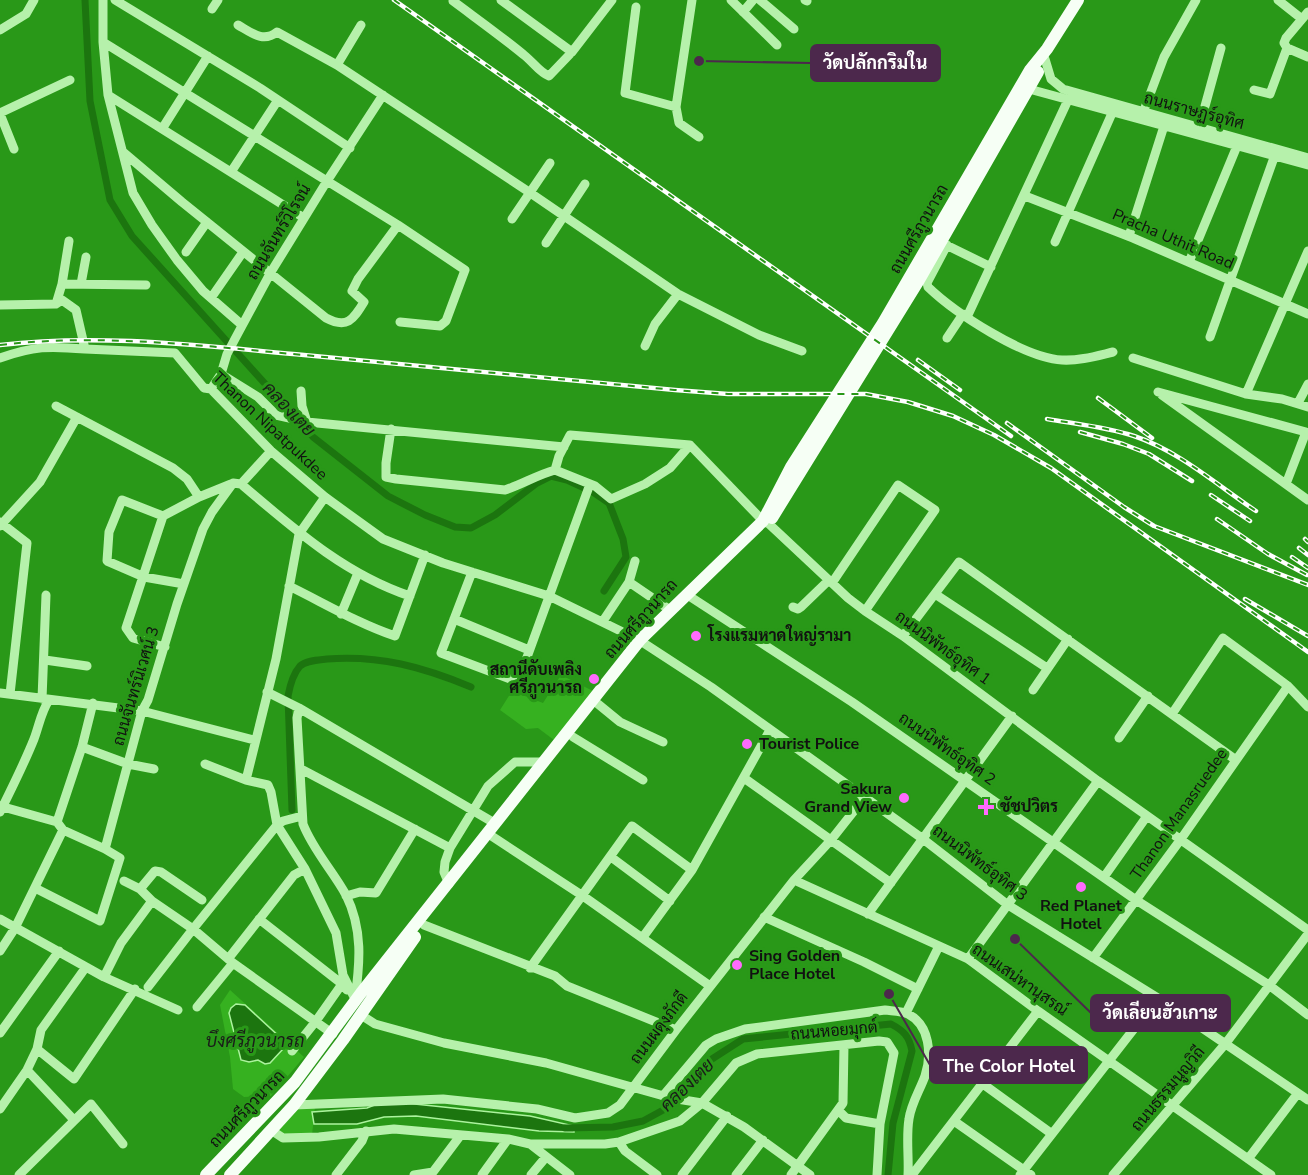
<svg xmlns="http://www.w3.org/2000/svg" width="1308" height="1175" viewBox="0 0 1308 1175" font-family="'Nunito Sans',Sarabun,sans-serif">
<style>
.green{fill:#36b120}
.water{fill:#1c750f;stroke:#acf39e;stroke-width:1.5}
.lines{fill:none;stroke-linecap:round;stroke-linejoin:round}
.canal{stroke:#1c750f;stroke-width:7}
.minor{stroke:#b6f1ab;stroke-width:9}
.major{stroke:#f6fff5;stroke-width:12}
.rail-casing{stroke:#fff;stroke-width:4.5}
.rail{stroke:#299818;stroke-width:2;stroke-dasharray:7;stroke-linecap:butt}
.poi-dot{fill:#ff6bfd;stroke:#299818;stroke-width:2}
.labels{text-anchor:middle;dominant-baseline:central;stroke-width:6;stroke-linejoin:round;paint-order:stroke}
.street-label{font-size:16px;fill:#111;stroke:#299818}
.poi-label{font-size:16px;font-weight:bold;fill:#111;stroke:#299818;text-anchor:start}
.water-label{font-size:18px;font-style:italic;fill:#1a1d19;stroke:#299818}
.leader{fill:none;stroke:#4c284c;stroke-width:2}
.callout-dot{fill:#4c284c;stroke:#299818;stroke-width:2}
.callout{fill:#4c284c;stroke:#4c284c;stroke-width:2}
.callout-label{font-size:18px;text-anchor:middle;font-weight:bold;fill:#fff}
</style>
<rect width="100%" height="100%" fill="#299818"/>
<path class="green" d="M561 675 593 691 554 740 538 728 526 729 500 710 512 691 543 703Z
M230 990 304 1057 271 1096 244 1097 233 1089 230 1057 220 1005Z
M294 1105 315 1107 312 1135 284 1137 274 1130Z"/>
<path class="water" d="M236 1004 245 1005 283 1040V1049L270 1063 265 1064 258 1060 249 1062 241 1060 229 1013 231 1008Z
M405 1103 530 1116 574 1126V1132L539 1131 416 1116 384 1117 357 1124H314L312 1112 367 1108 377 1104Z"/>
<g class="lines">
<path class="canal" d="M85 0 90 101 110 200 132 236 313 437 388 496 425 515 455 527 471 528 495 515 537 483 551 476 567 480 593 492 609 503 623 539 626 557 604 591
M292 810 288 696C290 685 293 674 300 666 307 660 318 660 327 659 380 655 423 667 471 687
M565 1128 613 1127 643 1121 665 1109 682 1094 694 1077 712 1059 743 1039 891 1024C904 1031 909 1036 912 1051L893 1123 888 1175"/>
<path class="minor" d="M103 0V42L108 95 133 193 152 225 177 260 203 291 242 325
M115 0 260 88 350 148
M501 0 572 52
M692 0 676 107 679 123 699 137
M731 0 777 45
M760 0 794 29
M805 0 807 1
M1278 0 1302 19
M453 1C477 19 501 36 524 55 532 61 540 73 549 76L572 52 612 0
M636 7 625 93 676 107
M212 9 218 0
M743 12 753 0
M1308 12 1286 38 1284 43 1287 48 1308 57
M238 25C252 33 263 43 277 32L337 65 529 192 678 294 759 335 802 351
M0 30 26 14 34 0
M103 42 398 225 465 270 446 321 440 326 400 322
M1045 59 1051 79 1063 89 1308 158
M337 65 361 25
M1029 89 1308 165
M1254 90 1270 94 1287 48
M108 95 304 218
M0 113 70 80
M1143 113 1164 57 1196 0
M0 114 14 149
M1199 128 1221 48
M162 129 208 56
M123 152 182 202 326 318C347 329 353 320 364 302L352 291 358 279 398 225
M231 172 278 100
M1025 196 1133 238 1308 314
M512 219 550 163
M1129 236 1164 126
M1055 242 1113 111
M546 243 585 184
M942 243 991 267
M947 245 927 283 928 287C955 313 1024 358 1062 360 1079 361 1096 356 1113 352
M186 252 207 222
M1189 262 1237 146
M62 284 146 285
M81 284 86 257
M211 298 243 252
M56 304 62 284 69 241
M0 305 56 304 62 300 76 310 85 349 175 353 204 388 211 389 271 451 325 497 383 539 443 563 549 596 639 640 711 687 923 839 1008 905 1158 998 1308 1100
M967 317 1068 100
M1210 337 1276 152
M947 338 963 314
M645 346 655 324 678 294
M0 358C34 346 49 346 85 349
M1133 358 1246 394 1282 399 1308 407
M221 374 258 397 276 415 307 422 564 447
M211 389 221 374 227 354 236 337 271 272 327 181 383 95
M301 391 302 406 307 422
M1158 392 1306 432 1286 484
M1246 394 1308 251
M1162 395 1308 500
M1298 403 1308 384
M56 406 173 468 187 479 199 497
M391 429 386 463V477L396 479 505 490C523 484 537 475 555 470
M555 470 559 456 570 435 690 445 763 521 769 524 848 598 865 611 903 636 1098 781 1308 930
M555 470 595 486 611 499 645 484 670 468 690 445
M241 484C293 528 344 574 410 596
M163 516 122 500 109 532 107 561 144 577 184 584
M0 522 27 543 10 694
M0 526 40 482 77 417
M472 572 441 653 518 682 590 484
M629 582 670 610
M832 583 898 485 935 510 865 611
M289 586C324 603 357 623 395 636L425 555
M686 594 852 702 1136 900 1269 985 1308 1015
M935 594 1047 668
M793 607 798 609 801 607 829 580
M341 614 358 573
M454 619 529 650
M603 621 629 582 635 561
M903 636 959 562 1236 760
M165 647 133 638 126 628 163 516 199 497 231 484
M45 660 87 666
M1033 690 1068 639
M267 692 299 708 496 824
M0 693 142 711 254 740
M42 699 46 595
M598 704 620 722 663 742
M299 708 297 718 303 824C313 850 333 871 346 895 363 929 360 963 355 999
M1172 714 1223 638 1288 686 1308 707
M573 737 643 780
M1119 738 1148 696
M82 747 128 764 154 769
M205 764 246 780 268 785 271 792 277 825 305 869 336 933 343 975 355 999
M301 769 450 848
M744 778 891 883
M246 780 276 659 299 534 325 497
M0 806 57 822 63 830 105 849 120 858 100 921 35 888
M0 812C12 788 24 764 34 739 39 726 41 712 49 700
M57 822 82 747 93 703
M487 833 583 896 710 986
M105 849 142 711 148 700 177 604 203 529 212 512 233 483 241 484 271 451
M611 857 670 901
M1104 877 1147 816
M794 880 968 959 1038 1011 1271 1175
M124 881 140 889 152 901
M449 884 444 872 445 862 450 848 488 786 515 762H545
M140 889 155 871 161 872 202 900
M346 896 360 892 376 893 415 829
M868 914 1012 716
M764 917 864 962 918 989
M0 919 104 977 178 1010
M259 919 342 984 347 990
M424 925 555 976 567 986 676 1030
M643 937 692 870 770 730
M0 951 15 928 63 830
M1093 958 1181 839 1288 686
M228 959 294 875 305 869
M968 959 1098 781
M530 968 632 826 692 870
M104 977 121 943 152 901 193 929 277 825 283 821 302 816
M148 987 193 929 233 963 333 1034
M197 1007 233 963
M906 1013 939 946
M361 1015 375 1024 444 1043 546 1063 671 1098 702 1103 744 1127 810 1175
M0 1033 59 951
M37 1049 74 1079 135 989
M292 1051 316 1021 342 984
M27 1070 74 1120
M983 1084 1052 1134
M663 1096 706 1045 716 1039 745 1029 885 1010C892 1011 902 1011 908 1014 930 1025 932 1055 925 1076 920 1090 911 1104 909 1119 906 1137 909 1157 908 1175
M294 1105 443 1099 537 1109 575 1118 608 1113 620 1105 676 1030 794 880 831 840 865 797
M0 1109 27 1070 37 1049 41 1030 86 967
M838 1110 846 1118 880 1124
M954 1121 1031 1175
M271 1130 283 1138 319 1137 394 1129 508 1139 530 1144H605L619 1142 680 1121 702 1103 736 1063 757 1054 879 1041 887 1042 894 1053 880 1124 877 1175
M619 1142 625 1151 657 1175
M530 1144 570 1175
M1248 1159 1298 1093
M19 1175 91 1104 123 1144
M336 1175 362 1141 366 1131
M414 1175 433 1172 460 1136
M482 1175 508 1139
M531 1175 546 1157
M682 1175 727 1116
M736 1175 763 1140
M791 1175 843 1103 844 1045
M912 1175 1038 1011
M1020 1175 1158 998
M1113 1175 1226 1043 1308 934"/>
<path class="major" d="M772 518 919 280 1038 72
M206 1175 295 1082 361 993 640 640 763 521 791 467 883 323 1030 70 1047 49 1078 0
M230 1175 294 1105 343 1040 415 937"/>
<defs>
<path id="rail" d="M394 0 1011 436
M0 345C101 333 203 346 304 355 427 367 551 378 675 390L728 394H866L908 402 953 416 994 435 1051 468 1308 652
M918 360 960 390
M1098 398 1152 438
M1047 419C1076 424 1106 427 1134 436 1179 451 1217 485 1256 511
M1007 423 1124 507 1154 526 1308 585
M1080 432 1123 444 1149 454 1192 481
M1211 495 1250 521
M1217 519 1268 554 1307 575
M1305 539 1308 542
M1299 548 1308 555
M1292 557 1308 568
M1245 599 1308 636"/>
</defs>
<use href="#rail" class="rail-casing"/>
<use href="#rail" class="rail"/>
</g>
<g class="poi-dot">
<circle cx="696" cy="636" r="6"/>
<circle cx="594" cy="679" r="6"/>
<circle cx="747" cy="744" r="6"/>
<circle cx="904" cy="798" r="6"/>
<path d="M983 798h6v6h6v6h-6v6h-6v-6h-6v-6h6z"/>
<circle cx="1081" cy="887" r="6"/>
<circle cx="737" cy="965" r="6"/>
</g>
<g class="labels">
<g class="street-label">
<text transform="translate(1194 111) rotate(15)">ถนนราษฏร์อุทิศ</text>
<text transform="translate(919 229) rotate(-60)">ถนนศรีภูวนารถ</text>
<text transform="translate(279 232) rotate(-59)">ถนนจันทร์วิโรจน์</text>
<text transform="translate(1173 239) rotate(23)">Pracha Uthit Road</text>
<text transform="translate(270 426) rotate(43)">Thanon Nipatpukdee</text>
<text transform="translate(641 619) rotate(-48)">ถนนศรีภูวนารถ</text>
<text transform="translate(943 648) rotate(36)">ถนนนิพัทธ์อุทิศ 1</text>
<text transform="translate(136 686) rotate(-73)">ถนนจันทร์นิเวศน์ 3</text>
<text transform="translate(947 749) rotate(35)">ถนนนิพัทธ์อุทิศ 2</text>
<text transform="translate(1179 814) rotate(-55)">Thanon Manasruedee</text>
<text transform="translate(980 863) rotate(37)">ถนนนิพัทธ์อุทิศ 3</text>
<text transform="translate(1020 980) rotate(35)">ถนนเสน่หานุสรณ์</text>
<text transform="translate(659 1028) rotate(-53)">ถนนผดุงภักดี</text>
<text transform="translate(834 1031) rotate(-5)">ถนนหอยมุกต์</text>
<text transform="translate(1168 1089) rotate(-50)">ถนนธรรมนูญวิถี</text>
<text transform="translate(247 1109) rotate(-46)">ถนนศรีภูวนารถ</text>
</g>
<g class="poi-label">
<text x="708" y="636">โรงแรมหาดใหญ่รามา</text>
<text x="582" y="670" text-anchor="end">สถานีดับเพลิง<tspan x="582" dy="18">ศรีภูวนารถ</tspan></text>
<text x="759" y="744">Tourist Police</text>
<text x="892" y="789" text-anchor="end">Sakura<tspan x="892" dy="18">Grand View</tspan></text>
<text x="1000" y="807">ชัชปวิตร</text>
<text x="1081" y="906" text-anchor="middle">Red Planet<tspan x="1081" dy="18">Hotel</tspan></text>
<text x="749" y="956">Sing Golden<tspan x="749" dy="18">Place Hotel</tspan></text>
</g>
<g class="water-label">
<text transform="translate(289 409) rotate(47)">คลองเตย</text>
<text x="255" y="1041">บึงศรีภูวนารถ</text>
<text transform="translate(687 1085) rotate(-44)">คลองเตย</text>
</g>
</g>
<path class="leader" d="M699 61L811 63M1015 939L1091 1013M889 994L930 1065"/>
<g class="callout-dot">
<circle cx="699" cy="61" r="6"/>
<circle cx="1015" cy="939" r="6"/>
<circle cx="889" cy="994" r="6"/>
</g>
<g class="callout">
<rect x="811" y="45" width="129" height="36" rx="6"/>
<rect x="1091" y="995" width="139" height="36" rx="6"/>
<rect x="930" y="1047" width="157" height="36" rx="6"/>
</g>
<g class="callout-label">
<text x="875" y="69">วัดปลักกริมใน</text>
<text x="1160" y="1019">วัดเลียนฮัวเกาะ</text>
<text x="1009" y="1072">The Color Hotel</text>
</g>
</svg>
